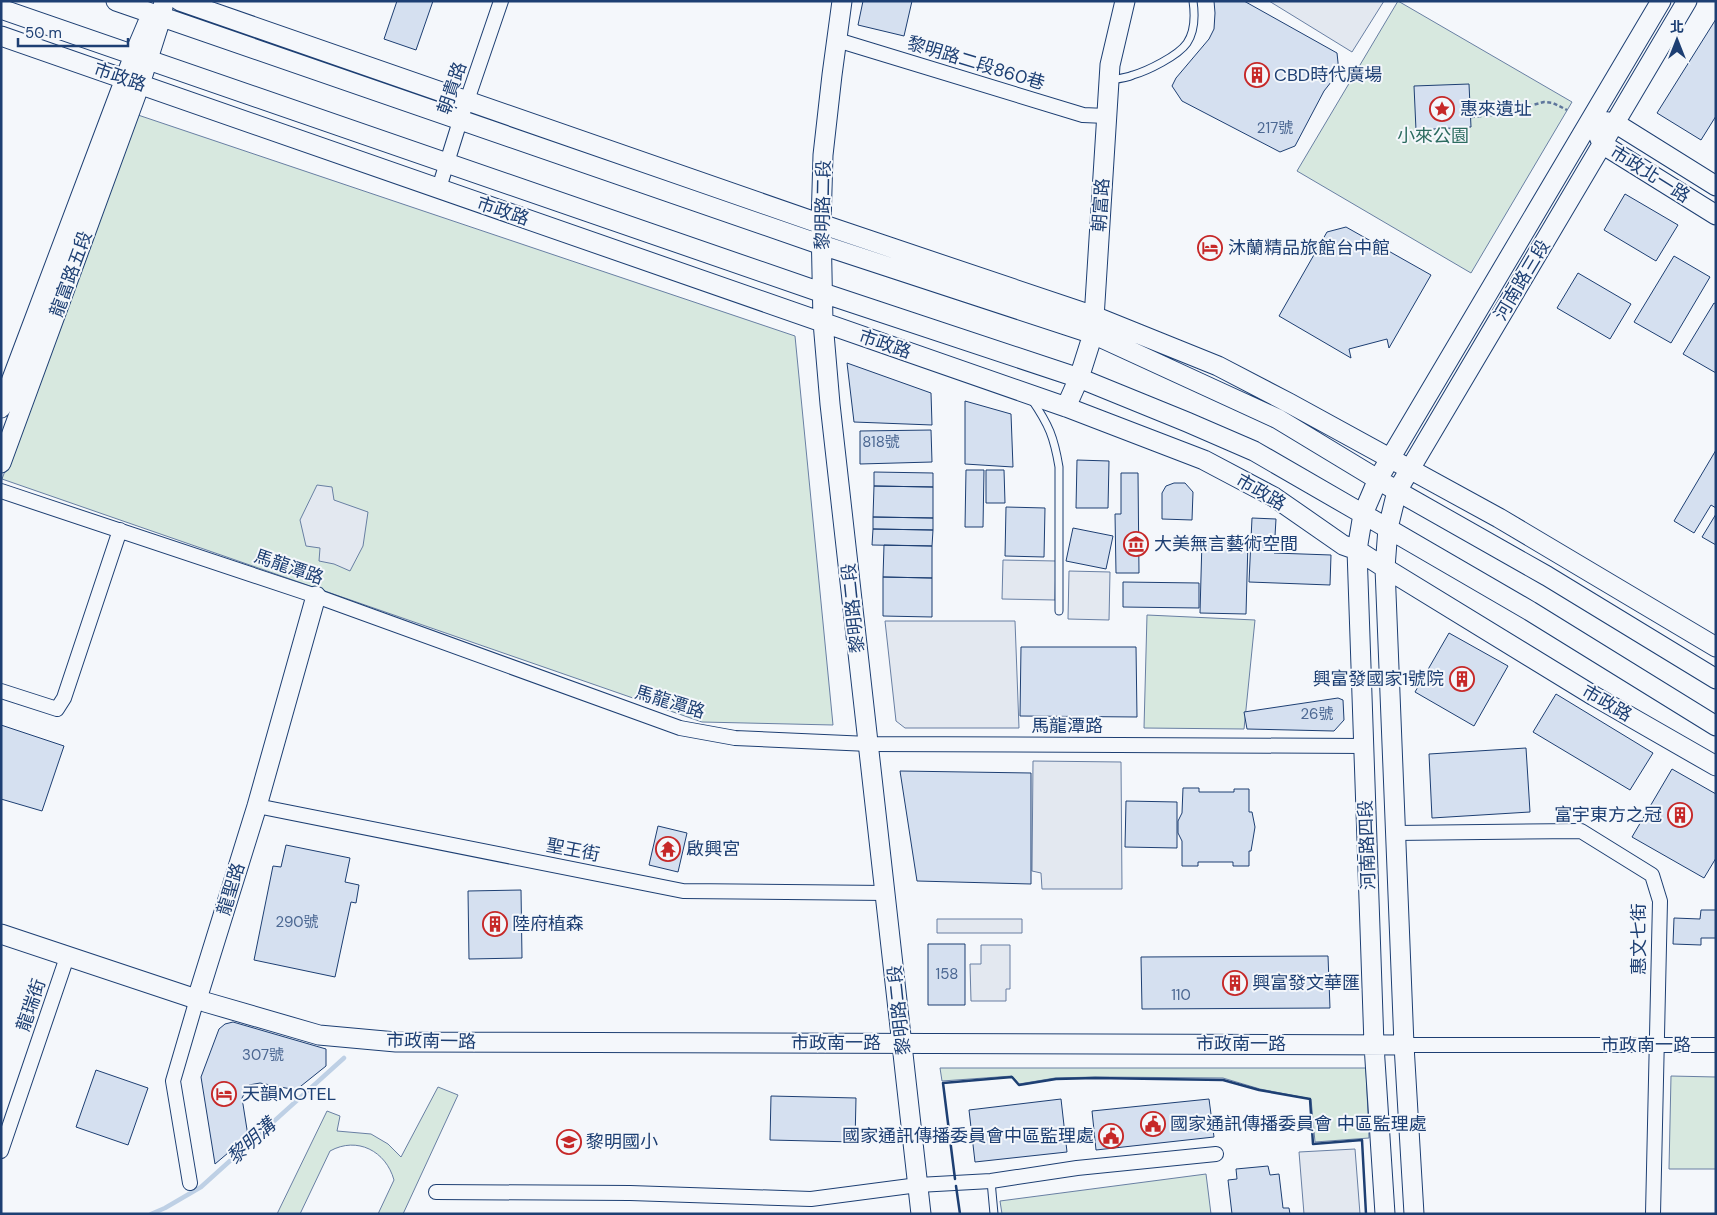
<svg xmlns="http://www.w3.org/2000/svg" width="1717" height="1215" viewBox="0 0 1717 1215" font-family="'DM Sans','Noto Sans TC',sans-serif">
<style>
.green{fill:#d7e8df;stroke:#687fa3}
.parking{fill:#e3e8f0;stroke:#687fa3}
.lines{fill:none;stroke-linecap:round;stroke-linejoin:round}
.stream{stroke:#bed0e5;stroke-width:4.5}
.building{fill:#d5e0f0;stroke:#1d3f73}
.lane-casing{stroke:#1d3f73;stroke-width:9}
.street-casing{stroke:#1d3f73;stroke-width:16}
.secondary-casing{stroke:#1d3f73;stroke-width:21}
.path{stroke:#5e769c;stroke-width:2.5;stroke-dasharray:4 2.5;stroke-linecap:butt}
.lane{stroke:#f4f7fb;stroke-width:7}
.street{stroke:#f4f7fb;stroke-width:14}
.secondary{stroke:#f4f7fb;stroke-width:19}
.wall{stroke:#1d3f73;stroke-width:2.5}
.labels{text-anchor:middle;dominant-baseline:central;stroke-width:4;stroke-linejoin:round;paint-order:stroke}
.number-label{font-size:15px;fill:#4b6792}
.street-label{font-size:18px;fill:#1d3f73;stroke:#f4f7fb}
.poi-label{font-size:18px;fill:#1d3f73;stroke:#f4f7fb;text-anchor:start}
.park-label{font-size:18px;fill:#2c6c60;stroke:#f4f7fb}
.water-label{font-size:19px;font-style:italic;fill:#1d3f73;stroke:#f4f7fb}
</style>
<rect width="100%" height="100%" fill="#f4f7fb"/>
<path class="green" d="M1398 1 1572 102 1471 273 1297 171Z
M138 115 795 336 833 725 702 722 2 479Z
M1147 615 1255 620 1244 729 1144 728Z
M940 1068H1366L1369 1138 1315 1142 1311 1099 1260 1089 1223 1078 1095 1077 1055 1078 1019 1084 1012 1076 942 1081Z
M1671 1076 1716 1077V1169H1669Z
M438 1087 458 1095 403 1214H378L394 1180C386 1151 357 1136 330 1151L300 1214H277L327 1111 340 1116 337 1131 371 1134 388 1144 401 1157Z
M1206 1174 1211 1214H1002L1000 1201Z"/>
<path class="parking" d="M1269 1H1384L1352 52Z
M317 485 332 487 334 500 368 512 363 546 350 571 334 564 319 561 320 548 306 546 300 520Z
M1003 560 1056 561 1055 600 1002 599Z
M1069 571 1110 572 1109 620 1068 619Z
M885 621H1015L1019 728H905L896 721Z
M1033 761 1121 762 1122 889H1042L1041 873 1032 871Z
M937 919H1022V933H937Z
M981 945H1010V989H1006V1001H971L970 964H981Z
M1355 1149 1360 1214H1304L1299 1152Z"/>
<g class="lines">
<path class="stream" d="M151 1214 165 1208 201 1187 344 1058"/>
</g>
<path class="building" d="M397 1H433L416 50 384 39Z
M863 1H912L904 36 858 25Z
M1214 1H1244L1337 53 1339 72 1324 91 1295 146 1280 152 1182 101 1172 86 1176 78 1209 39 1214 29 1215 13Z
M1716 19V116L1701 140 1657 113Z
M1469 84 1471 127 1416 130 1414 86Z
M1625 194 1678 225 1656 261 1604 230Z
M1346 227 1431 275 1389 348 1387 339 1349 349 1351 358 1279 316 1327 232Z
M1674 256 1710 277 1671 343 1634 322Z
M1578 273 1631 304 1610 339 1557 308Z
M1714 303 1716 304V373L1683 354Z
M847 363 931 393 932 425 854 422Z
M965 401 1011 414 1013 467 965 464Z
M931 430 932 462 860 464V431Z
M1716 450V508L1711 505 1694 533 1674 521Z
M1077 460 1109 461 1108 508H1076Z
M966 470H984L983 527H965Z
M986 470H1004L1005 503H986Z
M874 472 933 473V487L874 486Z
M1121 473H1138L1139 573H1116L1115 514H1121Z
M1174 483H1185L1193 492 1192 520 1162 519V493L1166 486Z
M874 486 933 487V518L873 517Z
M1006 507 1045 508 1044 557 1005 556Z
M1716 514V545L1702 537Z
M873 517 933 518V530L873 529Z
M1252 518 1276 519 1274 553 1331 555 1330 585 1249 582Z
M1073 528 1113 536 1106 569 1066 561Z
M873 529 933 530 932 546 872 545Z
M1202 540 1248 541 1246 614 1200 613Z
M884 545 932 546V578L883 577Z
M883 577 932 578V617L883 616Z
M1123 582 1199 583V608L1123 607Z
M1449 633 1508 666 1474 726 1415 692Z
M1021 647H1136L1137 717 1020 716Z
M1556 694 1653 753 1630 790 1533 732Z
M1338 698 1343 700 1344 720 1334 731 1247 729 1244 712Z
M1 725 64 746 42 811 1 799Z
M1526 748 1530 812 1432 818 1429 754Z
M1672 769 1716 794V858L1704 878 1632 837Z
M900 771 1031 773V884L917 881Z
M1183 788H1199V792H1234V789H1249V812H1252L1255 827 1251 851H1249V866H1233V862H1198V866H1182V841L1178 833V821L1182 813Z
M1126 801 1177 802V848L1125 847Z
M658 826 687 833 678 872 649 865Z
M286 845 350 858 345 882 359 885 356 903 351 902 335 977 254 960 273 866 281 867Z
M521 890 522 958 469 959 468 891Z
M1701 910H1716V938H1701V945L1673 944 1674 918 1700 919Z
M928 944H965V1005H928Z
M1328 956 1330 1008 1142 1009 1141 957Z
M233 1022 326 1049V1066L296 1090 260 1083 249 1085 242 1098 248 1136 215 1164 201 1077 219 1029 225 1024Z
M96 1070 148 1088 128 1145 76 1127Z
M771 1096 856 1098 855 1142 770 1140Z
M1061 1099 1067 1152 975 1162 969 1110Z
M1209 1099 1214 1137 1096 1150 1092 1111Z
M1268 1166 1270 1175 1279 1174 1283 1208H1289L1290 1214H1232L1228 1180 1237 1179 1236 1169Z"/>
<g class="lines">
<defs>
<path id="lane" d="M1110 80C1117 79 1126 78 1133 75 1147 71 1178 56 1187 43 1195 31 1195 15 1193 1
M1032 400C1049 425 1054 437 1059 467V611
M991 1181 994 1214"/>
<path id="street" d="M837 40 1083 115 1106 116
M439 188 460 121 501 1
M1 491 316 596 680 728 735 738 869 744 1364 746
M1 691 57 709 64 698 120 530
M257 806 683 891 886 893
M1395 833 1581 831 1652 875 1660 901 1653 1214
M1404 1045H1716
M1 1151 67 957
M190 1183 173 1081 197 999
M436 1192 630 1193 811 1199 918 1185 991 1181 1077 1168 1216 1154"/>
<path id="secondary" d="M116 1 822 245 1093 334 1278 419 1397 491 1547 576 1716 679
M180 1 821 224 1094 316 1218 366 1289 403 1499 518 1716 647
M842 1 832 75 823 155 821 224 823 322 830 404 921 1214
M1 9 823 293 1079 378 1187 422 1254 451 1363 514 1530 611 1716 726
M1 36 1066 407 1204 460 1274 497 1343 545 1357 550 1385 568 1594 696 1716 766
M1603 121 1615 123 1716 186
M1598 134 1602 144 1716 215
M1066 407 1079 378 1093 334 1110 65 1125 1
M1 408 134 55 151 15
M1 463 140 84 161 18 164 1
M1 934 205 1002 319 1035 396 1042 1404 1045
M197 999 257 806 316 596
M1385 1214 1374 1045 1357 550 1363 514 1378 479 1661 1
M1414 1214 1404 1045 1385 568 1388 528 1397 491 1687 1"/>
</defs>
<use href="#lane" class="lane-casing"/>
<use href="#street" class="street-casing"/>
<use href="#secondary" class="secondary-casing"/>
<path class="path" d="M1471 117 1494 115 1544 102 1553 103 1567 110"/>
<use href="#lane" class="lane"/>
<use href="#street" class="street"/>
<use href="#secondary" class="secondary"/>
<path class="wall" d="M955 1179 943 1083 1012 1077 1019 1085 1056 1079 1095 1078 1223 1080 1259 1090 1310 1099 1313 1144 1362 1140 1366 1214
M956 1186 960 1214"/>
</g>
<defs>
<symbol id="building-ring" viewBox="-11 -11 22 22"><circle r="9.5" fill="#f4f7fb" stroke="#c62828" stroke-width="1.5"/><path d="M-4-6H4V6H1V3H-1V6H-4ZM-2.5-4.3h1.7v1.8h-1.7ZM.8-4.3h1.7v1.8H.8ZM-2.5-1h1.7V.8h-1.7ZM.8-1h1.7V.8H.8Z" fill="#c62828"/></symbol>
<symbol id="sight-ring" viewBox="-11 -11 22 22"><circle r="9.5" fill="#f4f7fb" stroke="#c62828" stroke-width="1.5"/><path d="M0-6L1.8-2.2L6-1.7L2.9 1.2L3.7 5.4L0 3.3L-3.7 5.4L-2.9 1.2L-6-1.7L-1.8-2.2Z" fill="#c62828"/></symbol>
<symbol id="hotel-ring" viewBox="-11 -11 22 22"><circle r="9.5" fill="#f4f7fb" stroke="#c62828" stroke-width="1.5"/><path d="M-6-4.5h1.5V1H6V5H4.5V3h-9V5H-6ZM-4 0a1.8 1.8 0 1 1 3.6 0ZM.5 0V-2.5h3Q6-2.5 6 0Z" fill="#c62828"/></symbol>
<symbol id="museum-ring" viewBox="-11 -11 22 22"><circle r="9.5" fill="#f4f7fb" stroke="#c62828" stroke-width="1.5"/><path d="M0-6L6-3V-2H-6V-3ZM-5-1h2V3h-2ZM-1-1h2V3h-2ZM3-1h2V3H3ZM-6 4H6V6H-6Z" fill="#c62828"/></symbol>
<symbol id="temple-ring" viewBox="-11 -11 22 22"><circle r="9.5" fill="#f4f7fb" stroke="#c62828" stroke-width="1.5"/><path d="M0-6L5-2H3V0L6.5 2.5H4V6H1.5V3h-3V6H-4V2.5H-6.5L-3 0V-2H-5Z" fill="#c62828"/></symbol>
<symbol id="civic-ring" viewBox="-11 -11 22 22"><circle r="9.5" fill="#f4f7fb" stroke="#c62828" stroke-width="1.5"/><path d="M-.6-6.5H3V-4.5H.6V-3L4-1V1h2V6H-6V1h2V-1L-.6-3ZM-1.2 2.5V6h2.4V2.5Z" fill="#c62828"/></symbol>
<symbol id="school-ring" viewBox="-11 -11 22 22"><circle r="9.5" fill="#f4f7fb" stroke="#c62828" stroke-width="1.5"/><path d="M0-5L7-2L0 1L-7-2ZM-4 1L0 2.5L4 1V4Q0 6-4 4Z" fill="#c62828"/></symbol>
</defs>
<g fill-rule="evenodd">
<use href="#building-ring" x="1243" y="61" width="28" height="28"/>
<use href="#sight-ring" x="1428" y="95" width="28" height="28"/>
<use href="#hotel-ring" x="1196" y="234" width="28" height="28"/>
<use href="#museum-ring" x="1122" y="530" width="28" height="28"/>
<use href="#building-ring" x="1448" y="665" width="28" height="28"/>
<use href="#building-ring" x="1666" y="801" width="28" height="28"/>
<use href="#temple-ring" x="654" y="835" width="28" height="28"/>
<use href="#building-ring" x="481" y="910" width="28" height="28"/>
<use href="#building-ring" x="1221" y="969" width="28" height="28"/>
<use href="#hotel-ring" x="210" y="1080" width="28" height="28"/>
<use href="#civic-ring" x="1139" y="1110" width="28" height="28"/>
<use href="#civic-ring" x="1097" y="1122" width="28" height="28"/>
<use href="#school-ring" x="555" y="1128" width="28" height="28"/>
</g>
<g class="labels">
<g class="number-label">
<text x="1275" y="128">217號</text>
<text x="881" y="442">818號</text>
<text x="1317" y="714">26號</text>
<text x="297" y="922">290號</text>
<text x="947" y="974">158</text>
<text x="1181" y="995">110</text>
<text x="263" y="1055">307號</text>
</g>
<g class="street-label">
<text transform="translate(976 63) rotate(17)">黎明路二段860巷</text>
<text transform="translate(120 77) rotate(19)">市政路</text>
<text transform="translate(452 88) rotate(-71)">朝貴路</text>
<text transform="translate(1650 174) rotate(32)">市政北一路</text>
<text transform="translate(823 205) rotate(-89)">黎明路二段</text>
<text transform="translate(1101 205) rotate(-86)">朝富路</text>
<text transform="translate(503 211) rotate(19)">市政路</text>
<text transform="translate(71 274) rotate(-70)">龍富路五段</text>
<text transform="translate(1522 280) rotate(-59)">河南路三段</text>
<text transform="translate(885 344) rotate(19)">市政路</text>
<text transform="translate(1261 492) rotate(30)">市政路</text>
<text transform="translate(289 567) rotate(19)">馬龍潭路</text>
<text transform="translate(853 608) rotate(-96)">黎明路二段</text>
<text transform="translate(670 702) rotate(17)">馬龍潭路</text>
<text transform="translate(1607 703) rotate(30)">市政路</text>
<text x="1067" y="726">馬龍潭路</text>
<text transform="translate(1367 845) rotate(-92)">河南路四段</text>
<text transform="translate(573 850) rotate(11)">聖王街</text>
<text transform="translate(231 889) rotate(-73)">龍聖路</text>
<text transform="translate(1639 939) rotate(-90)">惠文七街</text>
<text transform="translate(31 1005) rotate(-71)">龍瑞街</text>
<text transform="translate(899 1010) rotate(-96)">黎明路二段</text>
<text transform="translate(431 1041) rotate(1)">市政南一路</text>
<text x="836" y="1043">市政南一路</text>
<text x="1241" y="1044">市政南一路</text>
<text x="1646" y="1045">市政南一路</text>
</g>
<g class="poi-label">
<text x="1274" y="75">CBD時代廣場</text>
<text x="1460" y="109">惠來遺址</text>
<text x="1228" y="248">沐蘭精品旅館台中館</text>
<text x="1154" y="544">大美無言藝術空間</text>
<text x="1444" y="679" text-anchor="end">興富發國家1號院</text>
<text x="1662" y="815" text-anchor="end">富宇東方之冠</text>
<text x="686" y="849">啟興宮</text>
<text x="512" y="924">陸府植森</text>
<text x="1252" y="983">興富發文華匯</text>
<text x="242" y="1094">天韻MOTEL</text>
<text x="1170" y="1124">國家通訊傳播委員會 中區監理處</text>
<text x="1094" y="1136" text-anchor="end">國家通訊傳播委員會中區監理處</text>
<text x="586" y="1142">黎明國小</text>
</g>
<g class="park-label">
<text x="1433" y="136">小來公園</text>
</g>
<g class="water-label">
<text transform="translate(251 1141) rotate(-42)">黎明溝</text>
</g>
</g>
<rect width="1717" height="1215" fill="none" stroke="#1d3f73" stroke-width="5"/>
<g transform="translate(1677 40)" stroke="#f4f7fb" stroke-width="4" paint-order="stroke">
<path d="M0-4L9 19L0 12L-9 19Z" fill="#1d3f73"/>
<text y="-8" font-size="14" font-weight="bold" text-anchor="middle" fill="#1d3f73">北</text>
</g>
<path d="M18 38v8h110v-8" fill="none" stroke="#1d3f73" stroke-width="2.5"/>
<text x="25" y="38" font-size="15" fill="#1d3f73" stroke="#f4f7fb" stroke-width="4" paint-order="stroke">50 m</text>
</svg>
